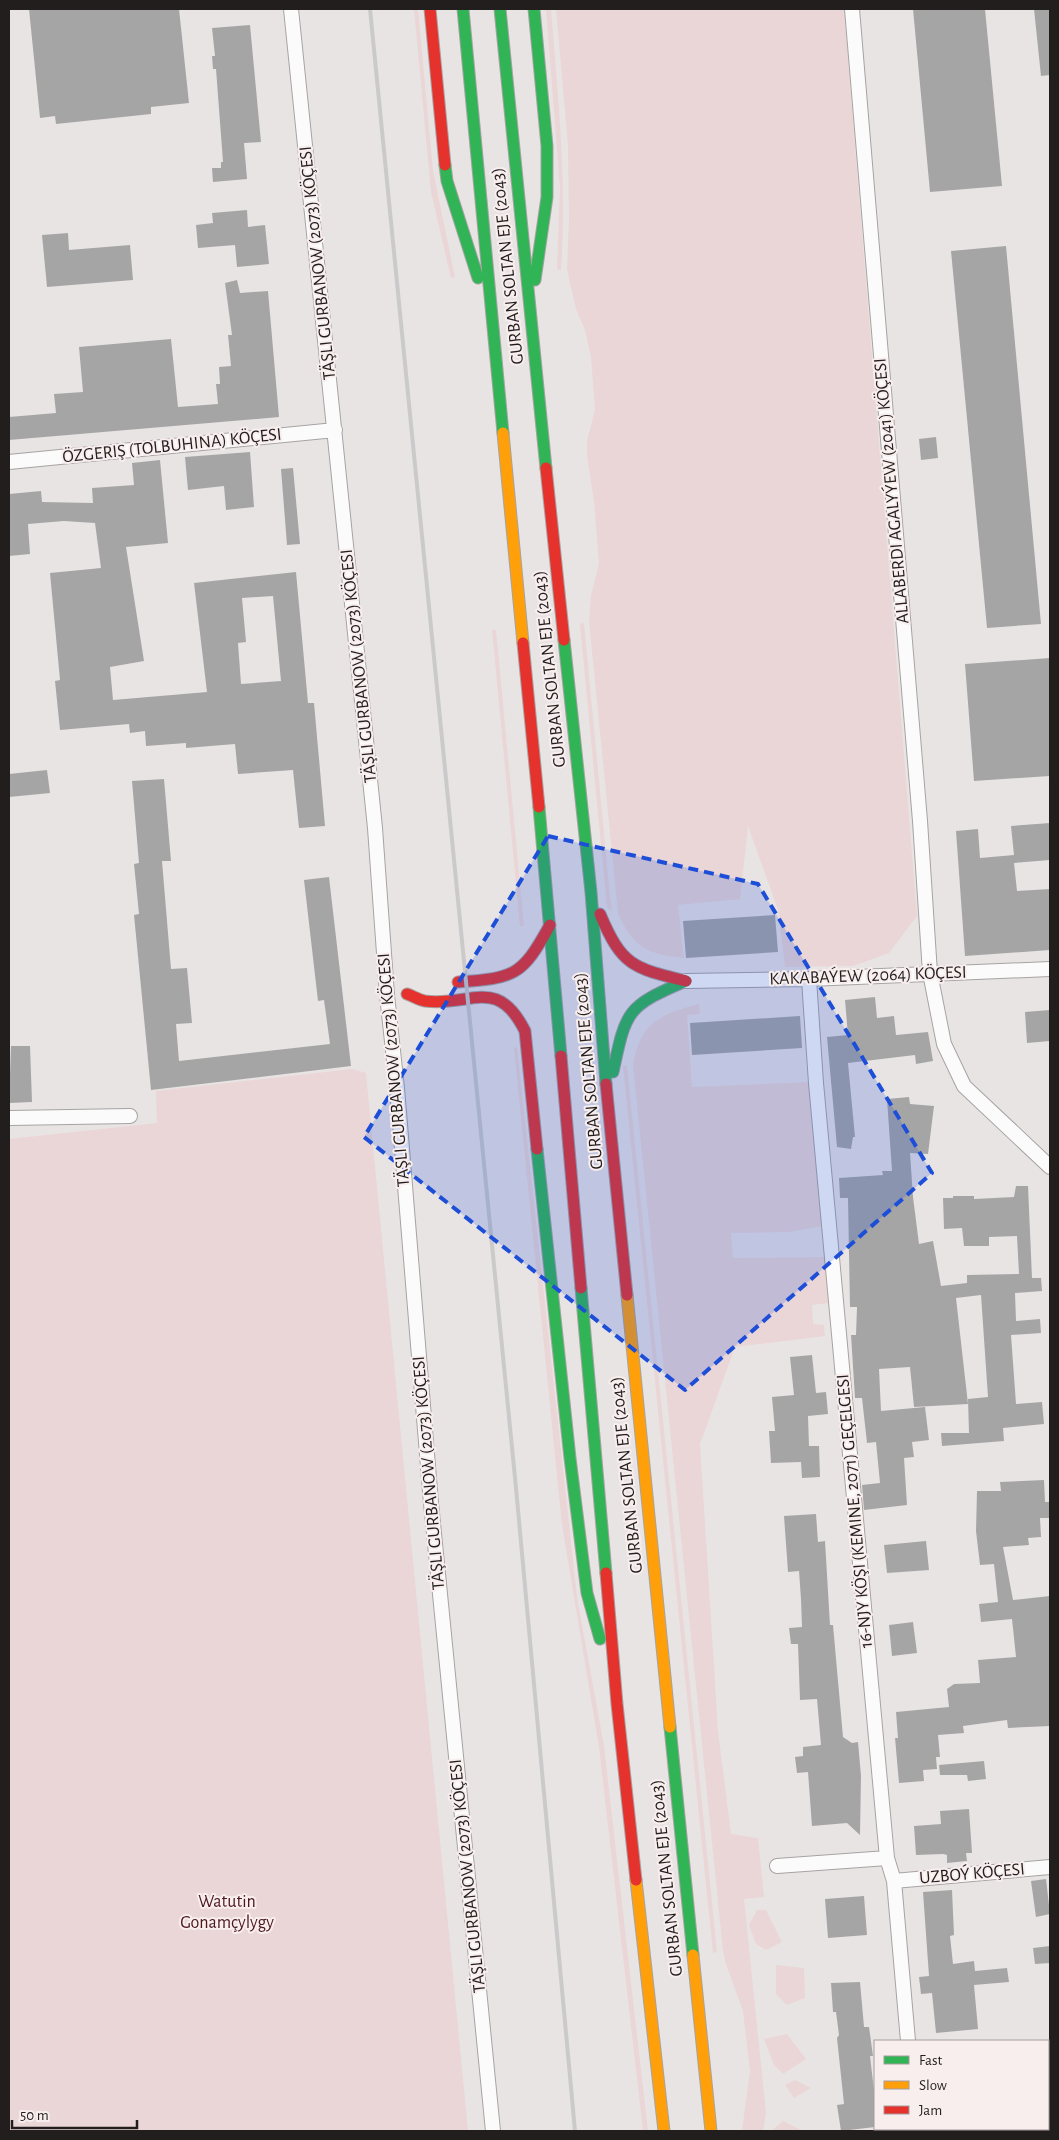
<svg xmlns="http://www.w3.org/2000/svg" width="1059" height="2140" viewBox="0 0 1059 2140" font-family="'Alegreya Sans',sans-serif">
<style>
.green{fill:#ead6d6}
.building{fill:#a6a5a6;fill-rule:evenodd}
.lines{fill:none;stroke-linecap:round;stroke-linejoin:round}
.street-casing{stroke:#a7a3a3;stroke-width:16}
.fast-casing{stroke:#a7a3a3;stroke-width:13}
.slow-casing{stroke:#a7a3a3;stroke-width:13}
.jam-casing{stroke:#a7a3a3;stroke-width:13}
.street{stroke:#fcfbfb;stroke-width:14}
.fast{stroke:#30b455;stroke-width:11}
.slow{stroke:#ff9f0a;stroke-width:11}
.jam{stroke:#e5322d;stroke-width:11}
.rail{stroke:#cbcaca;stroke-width:4}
.marked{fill:#1d4ed8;fill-opacity:0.2;stroke:#1d4ed8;stroke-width:4;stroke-dasharray:10 6;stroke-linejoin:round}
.labels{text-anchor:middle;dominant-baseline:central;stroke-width:4;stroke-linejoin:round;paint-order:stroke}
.street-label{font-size:18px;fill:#221e1e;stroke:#f9eeee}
.park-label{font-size:18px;fill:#4c171c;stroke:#f9eeee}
</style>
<rect width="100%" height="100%" fill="#e9e4e4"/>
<path class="green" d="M414 9H418L433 171 455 277 451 278 431 192Z
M546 9H551C558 96 567 182 561 270L557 269 560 188Z
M556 9H844L917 916 889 953 853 966 785 967 778 910 748 826 740 899 678 905 684 958C649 955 632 947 618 913L589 621 591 596 599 563 594 502 587 455V441L595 410 591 357 585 330 576 309 567 269 569 221 568 146Z
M584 623 610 897 612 911 607 907 606 897 580 624Z
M492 630H496L524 926H520Z
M699 1004 700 1014 687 1015 692 1087 809 1082 822 1226 789 1232 731 1233 733 1258 826 1257 829 1303 812 1305 813 1324 824 1325 825 1336 735 1347 700 1444 718 1731 731 1834 758 1838 764 1897 744 1899 766 2113 763 2131H742L750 2071 743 2011 726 1964 723 1951 633 1065C640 1022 661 1014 699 1004Z
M517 1047 577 1597 604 1746 648 2131H643L599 1747 562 1525 514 1048Z
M623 1066H627L717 1952 713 1953Z
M352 1069 366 1073 468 2131H9V1139L157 1123 156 1091Z
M757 1910H766L782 1942 766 1950 756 1944 749 1925Z
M776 1965 804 1968 805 1998 787 2005 776 1994Z
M787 2034 806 2059 783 2074 774 2065 764 2039Z
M795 2080 811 2088 794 2098 785 2085Z
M783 2121 799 2129V2131H771Z"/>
<path class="building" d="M29 9H179L189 103 151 107V114L56 124 55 116 40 118Z
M913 9H985L1002 186 930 192Z
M1034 9H1050V75L1041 76Z
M250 25 261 142 244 143 247 179 213 182 212 168H221V162H223L216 69H213L212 56H215L212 28Z
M247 210 248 227 265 225 269 264 237 267 235 245 198 248 196 225 213 223 212 213Z
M68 233 69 250 130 245 133 280 47 287 42 235Z
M1006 246 1041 624 987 628 951 251Z
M237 280 240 293 268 291 279 417 9 440V417L56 413 54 394 83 392 79 347 171 339 178 407 218 404 216 384H220L219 367 231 366 228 335H232L225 283Z
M936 437 938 458 921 460 919 439Z
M250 452 254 507 226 510 224 486 188 490 185 457Z
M160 460 168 543 126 547 144 661 110 667 113 700 207 692 194 583 296 572 308 703H314L325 826 299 828 293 770 238 774 235 744 186 748V743L146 746 145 731 130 733 129 724 60 730 55 681 60 680 50 573 101 568 95 523 64 521 28 524 30 554 9 556V494L41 491 42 502 93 503 92 488 134 485 132 463ZM273 596 281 681 241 684 238 643 246 642 242 598Z
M293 468 300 544 287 545 281 469Z
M1050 658V776L974 781 965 664Z
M47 770 50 793 9 797V774Z
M164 779 171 861H162L171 969 187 968 192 1023 176 1024 179 1061 330 1044 324 1000 318 1001 304 880 329 877 351 1066 151 1090 134 915 139 914 134 864 139 863 132 781Z
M1050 823V860L1014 863 1017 891 1050 889V950L965 956 956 831 978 829 980 858 1014 855 1011 826Z
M775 915 778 952 686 958 683 921Z
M875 997 877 1018 894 1016 896 1035 928 1032 933 1061 916 1064 915 1055 848 1063 855 1137H853L851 1149 837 1147 827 1037 848 1035 845 1000Z
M1050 1010V1041L1027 1043 1025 1012Z
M800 1016 802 1048 692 1055 690 1023Z
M11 1046H30L32 1102 9 1103Z
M909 1097 910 1104 934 1106 928 1154 910 1153 913 1197 919 1244 933 1241 941 1286 967 1283V1275L1019 1274 1017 1236 989 1237V1246H964L962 1228 944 1229 943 1198H953V1196H974V1199L1014 1197 1016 1186H1028L1032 1278H1041L1042 1291 1015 1293 1016 1321 1040 1319 1041 1333 1011 1335 1016 1404 1042 1402 1044 1424 1003 1428 1004 1441 942 1446 941 1433H969L968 1399 988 1397 981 1295 956 1298 968 1404 914 1407 910 1367 879 1369 881 1411 925 1407 929 1440 912 1442 914 1457 904 1458 907 1505 864 1510 862 1485 880 1483 876 1442 867 1443 862 1398H855L851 1335H856L857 1307H850L848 1198H840L839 1178 883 1175 882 1171H892L887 1099Z
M812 1355 816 1393 826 1392 828 1414 808 1416 809 1446H819L820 1477 802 1478 801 1462 771 1463 769 1431H775L772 1397 794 1395 790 1357Z
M1044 1480 1045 1502H1050V1518H1040L1041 1537 1028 1538 1029 1545 1003 1547 1013 1600 1050 1596V1726L1008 1728 1007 1720 963 1726 964 1733 938 1735 940 1757H936L937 1769 923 1770 924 1781 899 1783 895 1738H898L896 1712 949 1707 947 1689 954 1684 980 1683 978 1660 1016 1657 1012 1619 981 1622 979 1604 998 1602 994 1564 980 1565 976 1531 977 1491H1001L1000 1482Z
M816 1514 818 1542 825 1541 830 1625H833L843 1737 852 1743 858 1742 861 1776 860 1835 847 1823 812 1826 808 1772 797 1773 795 1757 803 1756V1747L821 1745 817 1699 800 1700 798 1644H791L789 1628 802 1627 801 1599 799 1571 788 1572 784 1516Z
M926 1541 929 1570 887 1573 884 1545Z
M913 1622 917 1653 892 1656 889 1625Z
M984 1761 986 1779 968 1781 967 1775H940L939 1765Z
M969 1809 972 1853H966L967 1861 947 1863V1855L943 1854 916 1855 914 1826 941 1824 940 1811Z
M1046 1879 1050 1914 1036 1917 1031 1881Z
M952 1890 954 1935 950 1936 953 1964 974 1961 975 1971 1007 1968 1009 1982 974 1985 978 2029 936 2033 932 1993 921 1994 919 1977 929 1976 923 1892Z
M864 1896 867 1935 828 1938 825 1899Z
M1050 1946V1963L1035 1964 1033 1948Z
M860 1982 864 2027H869L873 2056H870L875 2099V2127L841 2131 837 2105 844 2104 837 2038 839 2035 836 2012H833L831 1983Z"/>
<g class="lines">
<defs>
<path id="street" d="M291 9 375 828 387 995 397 1088 431 1503 493 2131
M852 9 920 821 930 973 944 1044 964 1086 1050 1167
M9 462 335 430
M809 979 816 1083 887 1858 894 1881 908 2041
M686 981 809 979 1050 969
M9 1118 130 1116
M777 1866 887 1858
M894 1881 1050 1867
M915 2129 916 2131"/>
<path id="fast" d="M463 9 503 433
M500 9 546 468
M534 9 547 146V197L535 280
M445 165 447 181 478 278
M564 640 591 892 606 1084
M539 807 561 1056
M613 1072C626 1010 627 1006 686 981
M537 1149 570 1458 587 1593 600 1639
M581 1288 606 1573
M670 1727 693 1955"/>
<path id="slow" d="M503 433 523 643
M627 1295 670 1727
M636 1880 664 2131
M693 1955 711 2131"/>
<path id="jam" d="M430 9 445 165
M546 468 564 640
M523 643 539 807
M600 914C622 966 633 968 686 981
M458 982C515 978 522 976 550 925
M407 994C413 996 419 1000 425 1001 471 1007 497 975 525 1031L537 1149
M561 1056 581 1288
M606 1084 627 1295
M606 1573 617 1704 636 1880"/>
</defs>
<use href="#street" class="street-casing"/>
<use href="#fast" class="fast-casing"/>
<use href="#slow" class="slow-casing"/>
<use href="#jam" class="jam-casing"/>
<use href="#street" class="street"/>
<use href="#fast" class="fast"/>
<use href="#slow" class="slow"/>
<use href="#jam" class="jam"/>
<path class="rail" d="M370 9 516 1488 575 2131"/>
</g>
<path class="marked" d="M548 836 758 884 932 1173 685 1390 364 1137Z"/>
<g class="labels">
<g class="street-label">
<text transform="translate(318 263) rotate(-96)">TÄŞLI GURBANOW (2073) KÖÇESI</text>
<text transform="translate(508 266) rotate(-96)">GURBAN SOLTAN EJE (2043)</text>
<text transform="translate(172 446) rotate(-6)">ÖZGERIŞ (TOLBUHINA) KÖÇESI</text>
<text transform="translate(892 491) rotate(-95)">ALLABERDI AGALYÝEW (2041) KÖÇESI</text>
<text transform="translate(359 666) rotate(-96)">TÄŞLI GURBANOW (2073) KÖÇESI</text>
<text transform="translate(550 669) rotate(-96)">GURBAN SOLTAN EJE (2043)</text>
<text transform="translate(868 976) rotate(-2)">KAKABAÝEW (2064) KÖÇESI</text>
<text transform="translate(394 1070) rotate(-95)">TÄŞLI GURBANOW (2073) KÖÇESI</text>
<text transform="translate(589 1071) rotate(-95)">GURBAN SOLTAN EJE (2043)</text>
<text transform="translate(429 1473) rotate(-95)">TÄŞLI GURBANOW (2073) KÖÇESI</text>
<text transform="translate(627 1475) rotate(-96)">GURBAN SOLTAN EJE (2043)</text>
<text transform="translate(855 1511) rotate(-95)">16-NJY KÖŞI (KEMINE, 2071) GEÇELGESI</text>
<text transform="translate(972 1874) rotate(-5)">UZBOÝ KÖÇESI</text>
<text transform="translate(468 1876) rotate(-96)">TÄŞLI GURBANOW (2073) KÖÇESI</text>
<text transform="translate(667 1878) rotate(-96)">GURBAN SOLTAN EJE (2043)</text>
</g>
<g class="park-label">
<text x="227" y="1902">Watutin<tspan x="227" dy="21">Gonamçylygy</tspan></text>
</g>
</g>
<rect width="1059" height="2140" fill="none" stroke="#221e1e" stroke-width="20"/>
<rect x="874" y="2040" width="175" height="90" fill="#f9eeee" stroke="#a39b9b"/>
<rect x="884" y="2056" width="25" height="8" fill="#30b455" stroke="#a39b9b"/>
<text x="919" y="2065" font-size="15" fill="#221e1e">Fast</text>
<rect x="884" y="2081" width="25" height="8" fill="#ff9f0a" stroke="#a39b9b"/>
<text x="919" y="2090" font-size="15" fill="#221e1e">Slow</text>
<rect x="884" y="2106" width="25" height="8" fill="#e5322d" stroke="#a39b9b"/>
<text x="919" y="2115" font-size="15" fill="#221e1e">Jam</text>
<path d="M12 2120v8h125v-8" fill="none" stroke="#221e1e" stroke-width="2.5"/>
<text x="20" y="2120" font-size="15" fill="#221e1e" stroke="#f9eeee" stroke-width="4" paint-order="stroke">50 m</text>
</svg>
